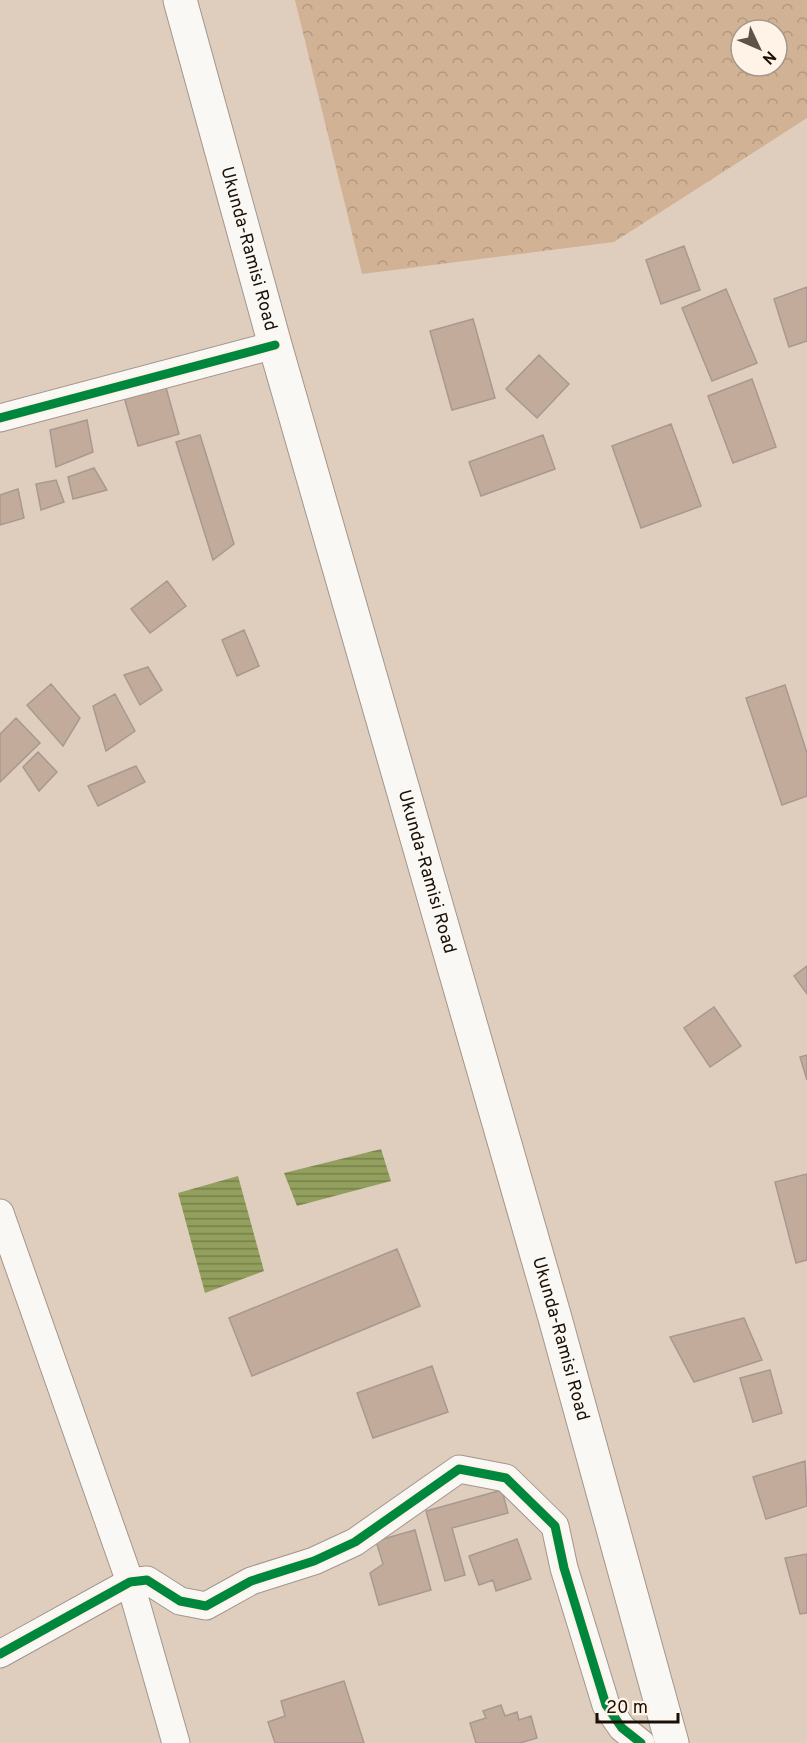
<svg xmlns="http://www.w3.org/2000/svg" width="807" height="1743" viewBox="0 0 807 1743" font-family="Overpass,sans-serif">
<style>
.forest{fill:url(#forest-crowns);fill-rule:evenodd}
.water{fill:url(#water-rules)}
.building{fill:#c3ab9c;stroke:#a7998f;stroke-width:1.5}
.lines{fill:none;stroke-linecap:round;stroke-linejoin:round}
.minor-casing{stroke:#a3968a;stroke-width:29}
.highway-casing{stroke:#a3968a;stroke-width:35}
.minor{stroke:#faf8f5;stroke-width:27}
.highway{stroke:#faf8f5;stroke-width:33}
.cycleway-casing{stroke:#fff2e7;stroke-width:13}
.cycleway{stroke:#00873e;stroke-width:9}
.labels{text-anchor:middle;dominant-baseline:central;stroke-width:4.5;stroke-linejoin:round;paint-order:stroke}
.street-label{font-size:18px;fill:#1a1006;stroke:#fff2e7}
</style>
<defs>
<pattern id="forest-crowns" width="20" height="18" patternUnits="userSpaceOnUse" patternTransform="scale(1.5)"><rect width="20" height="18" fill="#d1b295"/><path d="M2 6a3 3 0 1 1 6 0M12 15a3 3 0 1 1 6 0" fill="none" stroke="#b3987f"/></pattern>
<pattern id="water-rules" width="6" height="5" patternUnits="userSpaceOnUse" patternTransform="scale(1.5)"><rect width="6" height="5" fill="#929f5d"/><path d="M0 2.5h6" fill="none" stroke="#76804b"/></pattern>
</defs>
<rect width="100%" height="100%" fill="#dfcebe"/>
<path class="forest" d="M295 0H807V118L614 242 362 274ZM741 30H777V66H741Z"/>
<path class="water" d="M381 1149 391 1181 297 1206 284 1173Z
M238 1176 264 1271 205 1293 178 1193Z"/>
<path class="building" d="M684 246 700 290 661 304 646 260Z
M807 287V341L789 347 774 299Z
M726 289 757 363 712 381 682 308Z
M473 319 495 398 452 410 430 331Z
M539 355 569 384 537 418 506 389Z
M752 379 776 447 733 463 708 396Z
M165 384 179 434 138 446 124 397Z
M87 420 93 452 56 467 50 430Z
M671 424 701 506 641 528 612 446Z
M200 435 234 544 213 560 176 442Z
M543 435 555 469 481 496 469 462Z
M94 468 107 490 73 499 68 477Z
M56 480 64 502 41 510 36 484Z
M18 489 24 518 0 525V495Z
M167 581 186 606 150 633 131 609Z
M244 630 259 666 237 676 222 640Z
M148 667 162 690 140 705 124 675Z
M51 684 80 718 63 746 27 705Z
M785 685 807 753V796L782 805 746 698Z
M115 694 135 731 106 751 93 706Z
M16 718 40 743 0 782V734Z
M38 752 57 772 39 791 23 767Z
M136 766 145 782 98 806 88 786Z
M807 966V994L794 976Z
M714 1007 741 1046 710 1067 684 1028Z
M807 1055V1080L800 1057Z
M807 1174V1260L796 1263 775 1182Z
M397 1249 420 1306 252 1376 229 1318Z
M744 1318 762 1360 694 1382 670 1337Z
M432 1366 448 1412 373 1438 357 1393Z
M770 1370 782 1413 753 1422 740 1378Z
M805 1461 807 1506 766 1519 753 1477Z
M502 1490 508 1513 452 1528 465 1575 445 1581 426 1511Z
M415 1530 431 1590 379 1605 370 1573 383 1564 376 1541Z
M517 1539 531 1579 496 1591 493 1580 479 1585 469 1556Z
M807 1554V1613L800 1614 785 1558Z
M344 1681 364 1743H275L268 1722 285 1716 281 1701Z
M501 1705 505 1716 517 1712 519 1720 531 1716 537 1738 520 1743H476L470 1723 486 1718 483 1711Z"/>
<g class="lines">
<defs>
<path id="minor" d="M0 418 275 345
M0 1213 130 1582 176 1743
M0 1654 130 1582 147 1580 180 1601 206 1606 251 1581 314 1561 355 1542 459 1469 506 1478 555 1526 564 1568 606 1705 622 1728 641 1743"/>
<g id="highway">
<path id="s1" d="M180 0 275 345 555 1318 672 1743"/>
</g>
</defs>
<use href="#minor" class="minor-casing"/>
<use href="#highway" class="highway-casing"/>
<use href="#minor" class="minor"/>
<use href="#highway" class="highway"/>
<defs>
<path id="cycleway" d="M0 418 275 345
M0 1654 130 1582 147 1580 180 1601 206 1606 251 1581 314 1561 355 1542 459 1469 506 1478 555 1526 564 1568 606 1705 622 1728 641 1743"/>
</defs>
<use href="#cycleway" class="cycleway-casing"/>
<use href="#cycleway" class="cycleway"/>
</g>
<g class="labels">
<g class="street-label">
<text stroke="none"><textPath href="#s1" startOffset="258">Ukunda-Ramisi Road</textPath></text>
<text stroke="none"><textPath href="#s1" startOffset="906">Ukunda-Ramisi Road</textPath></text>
<text stroke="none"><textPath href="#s1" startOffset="1392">Ukunda-Ramisi Road</textPath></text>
</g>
</g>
<g transform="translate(759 48) rotate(134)"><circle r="28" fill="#fff2e7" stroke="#a3988d" stroke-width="1.5"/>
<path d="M0-4.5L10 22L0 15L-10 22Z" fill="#5f5246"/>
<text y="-9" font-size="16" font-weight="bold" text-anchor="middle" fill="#1a1006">N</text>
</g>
<path d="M597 1713v9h81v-9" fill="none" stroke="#1a1006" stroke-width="3"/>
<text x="606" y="1713" font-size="18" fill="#1a1006" stroke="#fff2e7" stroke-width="4.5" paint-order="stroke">20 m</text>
</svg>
